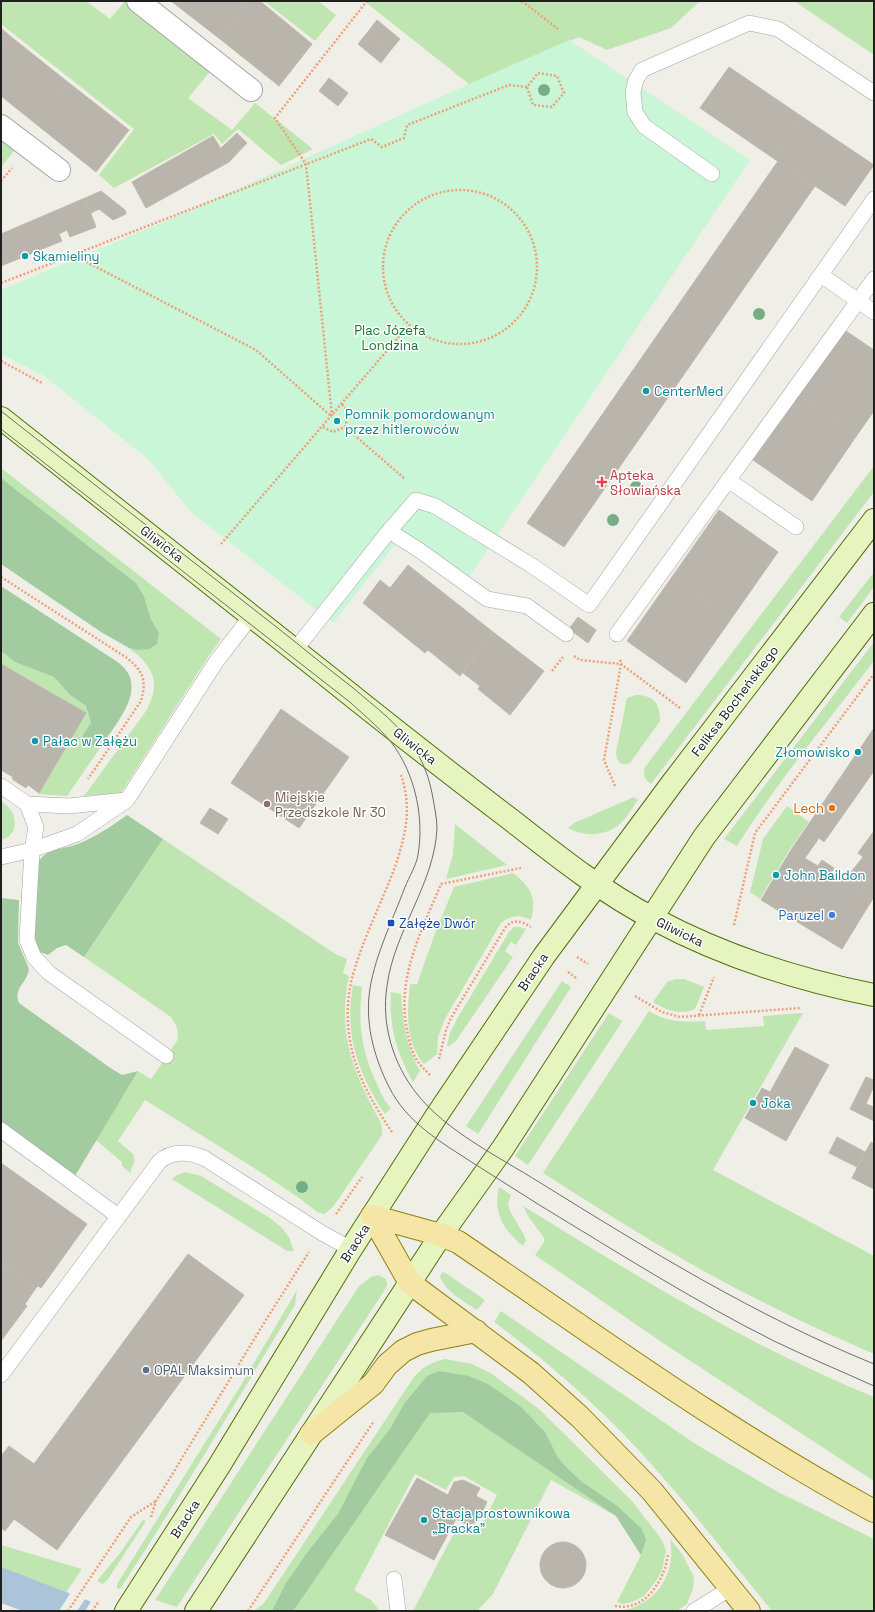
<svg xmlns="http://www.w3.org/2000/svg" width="875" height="1612" viewBox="0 0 875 1612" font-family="'Space Grotesk',sans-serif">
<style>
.grass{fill:#bfe5b1}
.forest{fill:#a2cc9f}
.park{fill:#c8f6d6}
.water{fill:#abc4da}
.pier{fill:#f0efe7}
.building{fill:#b9b5ad;stroke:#c0b9aa}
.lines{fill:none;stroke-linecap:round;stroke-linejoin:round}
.lane-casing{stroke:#a4a4a4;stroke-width:16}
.street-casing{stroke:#a4a4a4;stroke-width:24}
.secondary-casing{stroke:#4f700d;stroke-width:24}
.primary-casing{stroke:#90820c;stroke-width:24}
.path{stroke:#efa078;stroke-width:2.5;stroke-dasharray:2 2;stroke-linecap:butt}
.lane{stroke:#fff;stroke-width:15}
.street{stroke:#fff;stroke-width:22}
.secondary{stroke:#e6f5bf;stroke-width:22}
.primary{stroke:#f5e5a6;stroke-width:22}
.tram{stroke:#6e6e6e;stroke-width:1}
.tree{fill:#77ad84}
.culture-dot{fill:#0f9aa8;stroke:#fff;stroke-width:1.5}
.health-dot{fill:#e0444e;stroke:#fff;stroke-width:1.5}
.education-dot{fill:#8d6e63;stroke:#fff;stroke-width:1.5}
.food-dot{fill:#e8710a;stroke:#fff;stroke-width:1.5}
.shop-dot{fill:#3f7fe0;stroke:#fff;stroke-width:1.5}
.transit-dot{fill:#1a4fb4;stroke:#fff;stroke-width:1.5}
.service-dot{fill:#5c6f8a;stroke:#fff;stroke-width:1.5}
.labels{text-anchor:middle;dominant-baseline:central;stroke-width:3;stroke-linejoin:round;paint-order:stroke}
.culture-label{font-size:13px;fill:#0d838f;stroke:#fff;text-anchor:start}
.park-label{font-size:13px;fill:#147733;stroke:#fff}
.health-label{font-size:13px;fill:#be3a42;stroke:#fff;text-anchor:start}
.street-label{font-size:13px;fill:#202020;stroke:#fff}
.education-label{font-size:13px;fill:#785e54;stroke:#fff;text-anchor:start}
.food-label{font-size:13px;fill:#c56008;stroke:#fff;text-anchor:end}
.shop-label{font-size:13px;fill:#366cbe;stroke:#fff;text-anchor:end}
.transit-label{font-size:13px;fill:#164399;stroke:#fff;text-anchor:start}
.service-label{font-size:13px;fill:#4e5e75;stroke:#fff;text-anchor:start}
</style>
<rect width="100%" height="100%" fill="#f0efe7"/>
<path class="grass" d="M1 1H86L110 19 125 1 212 69 188 98 232 130 255 103 313 149 281 165 238 129 222 144 214 134 114 188 99 175 134 129 1 24Z
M264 1H318L336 15 315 41Z
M364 1H700L671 28 607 50 579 37 469 84Z
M794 1H874V55Z
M1 134 17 147 1 167Z
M874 466V492L651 784C644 778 643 775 645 767Z
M1 468 221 639 208 657 121 793 84 796 146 711C162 682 153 666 129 648L138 650 159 633 151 619 144 596 136 583 1 478Z
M874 572V587L847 623 839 617Z
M874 642V661C827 722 778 781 737 846L724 839Z
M1 651 15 662 54 677 70 695 86 706 91 723 82 736 91 746 105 741 67 796 38 794 86 713 1 664Z
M636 695C654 695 660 704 660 721L630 763C621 767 616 761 616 752L627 698Z
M634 797 638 800C633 807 628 815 623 821 609 836 586 838 568 828L574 823Z
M1 801C5 804 10 808 12 812 18 824 14 837 1 840Z
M787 806 809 822 790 849 760 899 750 892 763 839Z
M455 824 507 865 446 879 453 854Z
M163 839 337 955 347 959 343 973 349 976C337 1033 353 1072 380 1121L382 1129V1135L333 1207 324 1214 317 1212 302 1200 262 1173 145 1100 118 1141 133 1154 135 1160 130 1173 122 1166V1162L96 1140 138 1071 151 1079 177 1041C180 1031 176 1025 171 1017L84 957Z
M513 873C522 880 532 889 533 901 534 907 532 915 531 920 520 914 511 915 501 923L445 1019 438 1037 437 1054 424 1064C405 1043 407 1010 410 984H417L434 936 454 887Z
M514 927H520L526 929 516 945 511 942 505 951 513 957 456 1041 448 1047 447 1045 450 1033 457 1019 509 932Z
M676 979H684L704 987 695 1009C680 1015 667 1011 653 1002L667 982Z
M562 981 571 987 478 1134 466 1126Z
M353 985 362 987C358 1023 361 1051 377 1084 380 1092 385 1102 391 1108L385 1114C358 1074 344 1034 353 985Z
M391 992 401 994C403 1022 406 1046 420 1071L413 1082C396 1051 389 1027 391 992Z
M649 1011C669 1023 682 1022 705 1021L706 1030 764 1026 763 1016 803 1013 713 1170 874 1256V1354C810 1326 747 1296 686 1261 637 1233 590 1203 543 1173Z
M609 1013 622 1021 620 1025 528 1165 515 1156Z
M185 1172 201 1176 270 1218 282 1228 289 1237 294 1251H287L172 1179 177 1175Z
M499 1187 511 1195 508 1204 509 1209 525 1237 526 1241 523 1246C503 1230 493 1213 499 1187Z
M523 1206C637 1276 750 1347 874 1397V1481L663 1343 535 1255 544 1242V1238L528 1216Z
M443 1272 447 1274 485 1300 477 1310C465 1302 444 1291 440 1276Z
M378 1275 386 1279 387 1285 384 1291 177 1607 155 1600 359 1286 371 1277Z
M297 1290 295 1305C237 1399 181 1496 120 1589L117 1588V1584L241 1385Z
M501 1311 697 1445 778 1492 874 1539V1611H772C734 1565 698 1517 658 1472 610 1416 553 1366 494 1322Z
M445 1359 472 1364 492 1374 539 1409 632 1501 662 1540 666 1551 662 1570 656 1581 644 1596 632 1602 623 1604 617 1602 641 1555 616 1516 551 1480 493 1594 477 1611H413L458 1525 468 1529 481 1526 497 1495 464 1476 454 1477 446 1490 415 1474 354 1590 371 1600 380 1611H254L264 1603 414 1377C423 1367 431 1362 445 1359Z
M143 1520 146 1521 108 1579 103 1584 97 1581 120 1553Z
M670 1539 682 1554 694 1577 693 1589 687 1604 677 1611H621C656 1605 677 1574 670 1539Z
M1 1545 82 1569 65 1594 1 1568Z"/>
<path class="forest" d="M1 478 136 583 144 596 151 619 159 633 157 644 149 649 138 650 129 648 101 632 1 564Z
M1 586 110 657C115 660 121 664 125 669 144 691 117 722 105 741L91 746 85 743 82 736 91 723 86 706 70 695 54 677 15 662 1 651Z
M127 815 163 839 84 957 66 945 57 948 48 955 40 952 36 945 35 935 39 861C48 848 64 849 78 844 95 837 112 826 127 815Z
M1 898 19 900 18 943 29 969C27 984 13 987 19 1003L112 1069 122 1075 138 1071 75 1176 1 1122Z
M439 1371 469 1376 488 1384 521 1407 545 1432 558 1458 569 1470 582 1482 616 1505 641 1528 646 1539 641 1555 616 1516 463 1412 430 1413 293 1611H272L286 1583 309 1550 338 1514 367 1458 390 1429 404 1404 427 1376Z"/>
<path class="park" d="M569 40 750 160 465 583 402 536 333 623 191 512 148 459 44 376 1 354V290L185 213 469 84Z"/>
<path class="water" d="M1 1567 115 1611H23L1 1603Z"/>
<path class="pier" d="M71 1592 86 1598 77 1611H59Z
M92 1600 116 1609 117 1611H85Z"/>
<path class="building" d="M171 1H250L220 39Z
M250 1H260L312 44 279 86 220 39Z
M377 20 400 39 390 51 367 33Z
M1 28 10 36 1 47Z
M367 33 390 51 381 63 358 44Z
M10 36 69 83 36 124 1 96V47Z
M729 67 801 116 773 158 700 108Z
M329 78 348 93 338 106 319 91Z
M69 83 129 130 96 172 36 124Z
M801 116 874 165 845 206 773 158Z
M237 133 247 143 229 162 220 149Z
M213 136 229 162 146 208 132 182Z
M778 161 815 186 564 547 527 523Z
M101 191 125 210 126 214 113 220 99 209 91 213 85 198Z
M85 198 96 227 70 237 67 230 59 234 62 241 1 266V234Z
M843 329 874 350V411L857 435 798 394Z
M798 394 857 435 812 501 753 460Z
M719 510 778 552 731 619 672 577Z
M408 565 493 632 460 676 428 650 425 653 363 603 380 580 390 588Z
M672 577 731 619 686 683 627 641Z
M578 617 596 630 588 643 569 629Z
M493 632 544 671 510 715 478 689 480 686 463 673Z
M1 664 86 713 39 793 28 785 26 788 12 779 13 777 1 770Z
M281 709 349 757 299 828 231 783Z
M874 728V771L824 842 819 838 805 858 791 850Z
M210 808 228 819 218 834 200 823Z
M874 831V897L872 900 854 889 859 883 848 876 863 857 858 853Z
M791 850 818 866 822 860 834 868 831 873 845 881 848 876 859 883 854 889 872 900 842 949 761 900Z
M795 1047 829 1065 786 1141 745 1118 762 1088 770 1092Z
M866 1077 874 1080V1086L866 1104 874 1107V1121L850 1109Z
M837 1137 865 1152 857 1167 829 1153Z
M871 1142 874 1144V1166L861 1160Z
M861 1160 874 1166V1189L852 1178Z
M1 1163 87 1224 41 1288 38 1286 36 1288 1 1262Z
M188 1254 244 1295 57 1550 14 1519 5 1531 1 1528V1456L9 1446 34 1464Z
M1 1262 36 1288 25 1304 27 1306 1 1341Z
M417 1478 448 1495 454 1482 463 1480 480 1488 476 1496 487 1502 477 1522 467 1525 456 1519 434 1560 385 1535Z
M540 1565a23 23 0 1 1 46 0a23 23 0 1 1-46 0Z"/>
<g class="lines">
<defs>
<path id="lane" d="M712 174 644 126 635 112 633 92 636 80 642 70 749 23 778 29 874 93
M821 275 874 312
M728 480 796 527
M389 531 416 500 435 506 534 567 589 605 874 199
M617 634 874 279
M295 650 389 531 419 550 487 599 527 606 566 634
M1 786 27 804 69 806 126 800
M27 804 36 827 32 850 27 940 34 957 49 973 166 1056
M1 857 32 850 77 834 127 800 216 662 252 615
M1 1130 118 1216
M1 1375 159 1162C172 1150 189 1152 204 1158L322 1233 351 1249
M394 1579 398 1611
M694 1611 731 1588"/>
<path id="street" d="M138 1 251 90
M1 126 59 170"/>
<path id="secondary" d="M1 418C110 503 218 589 326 675 387 724 448 772 510 819 556 855 602 892 654 919 723 956 798 980 874 995
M126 1611 219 1466 351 1249 437 1115 544 956 673 782 874 520
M196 1611 441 1235 503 1148 704 837 874 614"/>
<path id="primary" d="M372 1216 441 1235 458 1242C595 1335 729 1433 874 1511
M372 1216 410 1283 531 1373 580 1417 652 1491 749 1611
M311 1434 373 1384 387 1365 403 1351 417 1344 431 1340 476 1331"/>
</defs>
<use href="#lane" class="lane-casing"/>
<use href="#street" class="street-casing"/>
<use href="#secondary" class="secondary-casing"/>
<use href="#primary" class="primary-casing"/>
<path class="path" d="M522 1 558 29
M538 73 557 76 564 93 552 107 533 105 527 87Z
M1 181 12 168
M383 267a77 77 0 1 1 154 0a77 77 0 1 1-154 0Z
M73 255 371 139 382 147 404 138 407 125 509 85 527 87
M1 283 73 255 256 350 331 416
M1 361 42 383
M332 416 306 164 275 118 367 1
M323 427 333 432 345 427 349 413 342 404
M345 427 405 479
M221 544 409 325
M1 577 127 658C143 671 147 680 141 701L88 779
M574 656 580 660 621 664 680 708
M552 671 563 657
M615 786 604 760 621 664 620 658
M734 925 755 833 874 674
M577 957 588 964
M568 972 576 978
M635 996 662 1012 680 1017 800 1008
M699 1015 714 977
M439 1059 446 1030 451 1018 505 928C513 918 521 921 531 927
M430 1075C425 1070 420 1065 416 1059 411 1050 409 1039 407 1030 396 978 422 930 441 884L521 868
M392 1132C381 1116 370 1098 362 1080 347 1047 343 1006 354 971 365 934 383 900 396 864 406 833 412 807 401 775
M336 1214 362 1177
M151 1517 156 1501 264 1323 309 1252
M615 1606C645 1612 664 1581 668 1555
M68 1611 131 1517 156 1501
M92 1611 99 1601
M248 1611 374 1421"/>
<use href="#lane" class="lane"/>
<use href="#street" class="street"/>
<use href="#secondary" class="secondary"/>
<use href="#primary" class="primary"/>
<path class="tram" d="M1 411C93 484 186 556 279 629 303 648 327 668 352 687 375 707 402 726 417 753 425 766 429 779 432 793 434 805 437 817 437 829 434 885 394 931 387 986 381 1024 393 1064 417 1094 446 1131 499 1157 539 1182 647 1249 756 1316 874 1364
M1 429 351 703C367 718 384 731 396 749 416 779 424 819 418 855 416 866 409 877 405 887 392 922 373 959 369 996 366 1028 375 1059 389 1087 407 1123 441 1142 473 1163 496 1177 518 1192 541 1206 617 1252 694 1301 774 1341 807 1357 841 1371 874 1386"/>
</g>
<g class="tree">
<circle cx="544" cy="90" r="6"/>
<circle cx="759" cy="314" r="6"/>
<circle cx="636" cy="487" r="6"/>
<circle cx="613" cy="520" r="6"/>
<circle cx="302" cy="1187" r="6"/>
</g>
<g class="culture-dot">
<circle cx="25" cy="256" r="4"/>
<circle cx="646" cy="391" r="4"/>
<circle cx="337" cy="421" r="4"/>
<circle cx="35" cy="741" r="4"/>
<circle cx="858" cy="752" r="4"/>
<circle cx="776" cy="875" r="4"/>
<circle cx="753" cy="1103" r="4"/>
<circle cx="424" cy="1520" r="4"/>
</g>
<path class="health-dot" d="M600 476h4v4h4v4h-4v4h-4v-4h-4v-4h4z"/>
<circle class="education-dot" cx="267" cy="804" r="4"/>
<circle class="food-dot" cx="832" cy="808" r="4"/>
<circle class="shop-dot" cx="832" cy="915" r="4"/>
<rect class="transit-dot" x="387" y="919" width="8" height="8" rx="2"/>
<circle class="service-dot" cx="146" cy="1370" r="4"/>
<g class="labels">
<g class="culture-label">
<text x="33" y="256">Skamieliny</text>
<text x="654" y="391">CenterMed</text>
<text x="345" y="414">Pomnik pomordowanym<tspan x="345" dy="15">przez hitlerowców</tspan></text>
<text x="43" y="741">Pałac w Załężu</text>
<text x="850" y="752" text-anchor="end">Złomowisko</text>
<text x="784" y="875">John Baildon</text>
<text x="761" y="1103">Joka</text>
<text x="432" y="1513">Stacja prostownikowa<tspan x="432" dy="15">„Bracka”</tspan></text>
</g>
<g class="park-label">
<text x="390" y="330">Plac Józefa<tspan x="390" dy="15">Londzina</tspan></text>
</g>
<g class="health-label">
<text x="610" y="475">Apteka<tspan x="610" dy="15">Słowiańska</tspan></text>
</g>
<g class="street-label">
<text transform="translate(162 544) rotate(38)">Gliwicka</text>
<text transform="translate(735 701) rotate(-53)">Feliksa Bocheńskiego</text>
<text transform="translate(415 746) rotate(38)">Gliwicka</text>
<text transform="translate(680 932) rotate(26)">Gliwicka</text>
<text transform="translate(533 972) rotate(-56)">Bracka</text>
<text transform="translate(355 1243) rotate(-58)">Bracka</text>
<text transform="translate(185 1519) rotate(-58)">Bracka</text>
</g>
<g class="education-label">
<text x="275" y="797">Miejskie<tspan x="275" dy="15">Przedszkole Nr 30</tspan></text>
</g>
<g class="food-label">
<text x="824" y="808">Lech</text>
</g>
<g class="shop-label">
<text x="824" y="915">Paruzel</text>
</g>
<g class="transit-label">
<text x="399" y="923">Załęże Dwór</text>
</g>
<g class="service-label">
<text x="154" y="1370">OPAL Maksimum</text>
</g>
</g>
<rect width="875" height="1612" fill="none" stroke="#202020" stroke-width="4"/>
</svg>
